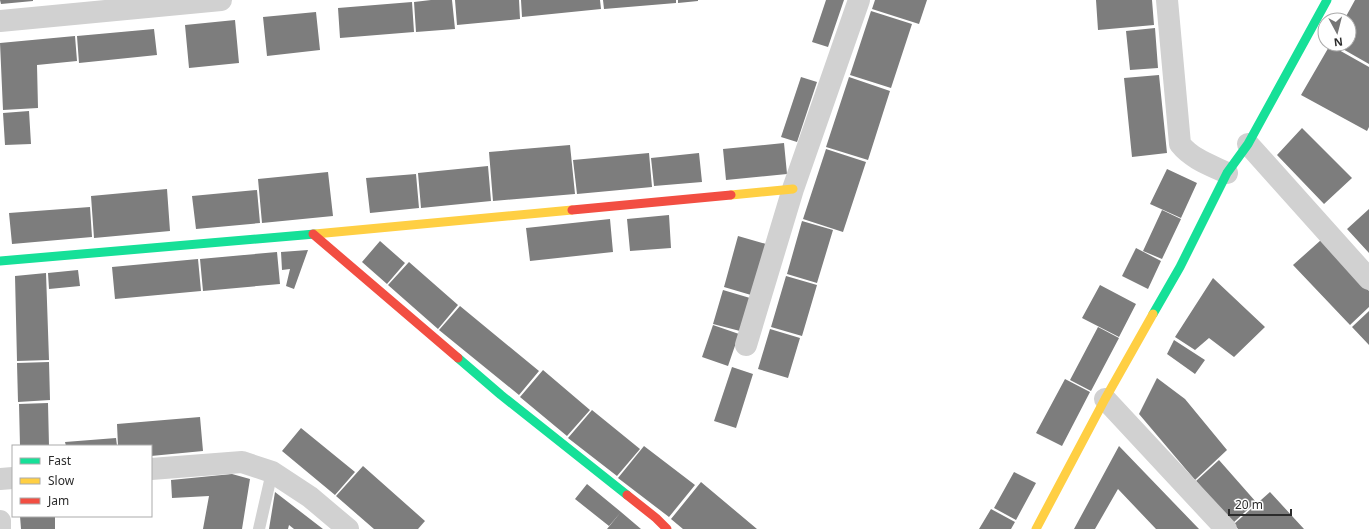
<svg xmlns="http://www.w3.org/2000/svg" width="1369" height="529" viewBox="0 0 1369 529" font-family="'Noto Sans',sans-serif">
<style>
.building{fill:#7d7d7d}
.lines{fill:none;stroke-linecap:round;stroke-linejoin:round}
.lane{stroke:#d1d1d1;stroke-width:12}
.street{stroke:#d1d1d1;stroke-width:22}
.fast{stroke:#16e098;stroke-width:9}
.slow{stroke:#ffcf43;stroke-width:9}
.jam{stroke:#f24e42;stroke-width:9}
</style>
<rect width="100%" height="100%" fill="#fff"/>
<path class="building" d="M0 0H33V1L1 4Z
M431 0H452L455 29 416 32 414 2Z
M455 0H519L520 19 457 25Z
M521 0H600L601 9 522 17Z
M603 0H676V3L604 9Z
M678 0H698V1L678 3Z
M826 0H844L828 47 812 42Z
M875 0H927L919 24 872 9Z
M1096 0H1152L1154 25 1098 30Z
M1355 0H1369V64L1334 44H1349V20H1344Z
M412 2 414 32 340 38 338 8Z
M871 11 912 24 891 88 850 75Z
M316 12 320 50 267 56 263 17Z
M235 20 239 63 189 68 185 25Z
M1155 28 1158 68 1130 70 1126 31Z
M154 29 157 55 79 63 77 36Z
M75 36 77 61 37 65 38 108 3 110 0 43Z
M1330 45 1369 67V127L1367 131 1301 95Z
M1159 75 1167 153 1132 157 1124 78Z
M801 77 817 82 797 142 781 137Z
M849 77 890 91 868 160 826 147Z
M29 111 31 144 5 145 3 113Z
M1302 128 1352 178 1324 204 1277 155Z
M784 143 787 174 726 180 723 149Z
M570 145 575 194 493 201 489 152Z
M826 149 866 162 843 232 803 219Z
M649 153 652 187 577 194 573 160Z
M699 153 702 182 654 186 651 158Z
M488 166 491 201 421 208 418 173Z
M1167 169 1197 183 1181 218 1150 204Z
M328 172 333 216 262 223 258 179Z
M416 174 419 208 370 213 366 178Z
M167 189 170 231 94 238 91 196Z
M257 190 260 223 196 229 192 196Z
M90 207 92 237 12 244 9 213Z
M1369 209V253L1347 229Z
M1162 210 1181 219 1162 259 1143 251Z
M669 215 671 248 630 251 627 219Z
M610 219 613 252 530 261 526 228Z
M802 221 833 230 817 283 787 274Z
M738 236 766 244 751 295 724 287Z
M1321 240 1369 291V307L1350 325 1293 265Z
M380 241 405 263 387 284 362 262Z
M1136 248 1161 261 1148 289 1122 276Z
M308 250 294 289 286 286 290 269 282 270 281 252Z
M277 252 280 284 203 291 200 259Z
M198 259 201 291 115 299 112 267Z
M409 262 458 305 438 329 388 285Z
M78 270 80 286 49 289 48 273Z
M46 273 49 360 17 361 15 276Z
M786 276 817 285 802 336 771 327Z
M1213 278 1265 327 1234 357 1209 338 1195 350 1175 337Z
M1100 285 1136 304 1119 337 1082 318Z
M723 290 750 298 740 331 713 324Z
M460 306 539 371 519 395 439 330Z
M1369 311V345L1352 327Z
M713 325 739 334 728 366 702 357Z
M1098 327 1119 338 1091 391 1070 380Z
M770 329 800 338 788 378 758 369Z
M1174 340 1205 360 1195 374 1167 354Z
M49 362 50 400 18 402 17 363Z
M732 367 753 374 736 428 714 421Z
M543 370 590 410 567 436 520 397Z
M1157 378 1185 399 1227 450 1195 480 1139 414Z
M1065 379 1090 392 1062 446 1036 433Z
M48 403 49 446H20L19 404Z
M592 410 640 449 617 476 568 438Z
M200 417 203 451 151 456V446H118L117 424Z
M301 428 355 472 335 495 282 451Z
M116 438 117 446H66L65 442Z
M644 446 695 485 669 517 618 478Z
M1119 446 1199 529H1156L1118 489 1095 529H1074Z
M1219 460 1256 502 1233 523 1196 481Z
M363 466 425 521 418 529H374L336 496Z
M1014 472 1036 483 1016 520 994 508Z
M232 474 250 479 242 529H203L209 496 172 498 171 480Z
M701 482 757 529H683L671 519Z
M587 484 621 512 609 526 575 499Z
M275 492 323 529H294L289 525 288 529H269Z
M1270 492 1304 529H1238L1234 524Z
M991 509 1015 522 1011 529H979Z
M621 512 641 529H607Z
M20 516H55V529H21Z"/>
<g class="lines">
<path class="lane" d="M259 529 272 472"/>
<path class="street" d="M1167 0 1180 144C1192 159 1210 165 1227 173
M0 21 221 0
M1248 144 1369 279
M746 345 793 189 859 0
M1105 399 1226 529
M151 469 242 462 272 472 310 497 348 529
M0 479 13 478
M0 521V529"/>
<path class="fast" d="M0 261 315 234
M1153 314 1180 267 1227 173 1248 144 1327 0
M458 358 501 395 627 495"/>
<path class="slow" d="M731 195 793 189
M315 234 572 210
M1036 529 1105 399 1153 314"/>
<path class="jam" d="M572 210 731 195
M313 234 458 358
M627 495 656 518 667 529"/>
</g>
<rect x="12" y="445" width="140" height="72" fill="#ffffff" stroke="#ababab"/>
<rect x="20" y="458" width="20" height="6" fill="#16e098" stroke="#ababab"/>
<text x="48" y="465" font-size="12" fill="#2c2c2c">Fast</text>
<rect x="20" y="478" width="20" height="6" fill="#ffcf43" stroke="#ababab"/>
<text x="48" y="485" font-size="12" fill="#2c2c2c">Slow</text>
<rect x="20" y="498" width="20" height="6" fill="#f24e42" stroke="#ababab"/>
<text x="48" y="505" font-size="12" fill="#2c2c2c">Jam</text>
<g transform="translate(1337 32) rotate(173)"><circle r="19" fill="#ffffff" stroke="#ababab"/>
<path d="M0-3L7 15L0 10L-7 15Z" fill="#767676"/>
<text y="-6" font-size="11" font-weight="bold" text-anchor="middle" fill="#2c2c2c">N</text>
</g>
<path d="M1229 509v6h62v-6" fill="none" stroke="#2c2c2c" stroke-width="2"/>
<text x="1235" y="509" font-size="12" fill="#2c2c2c" stroke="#ffffff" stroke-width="3" paint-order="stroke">20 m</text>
</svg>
